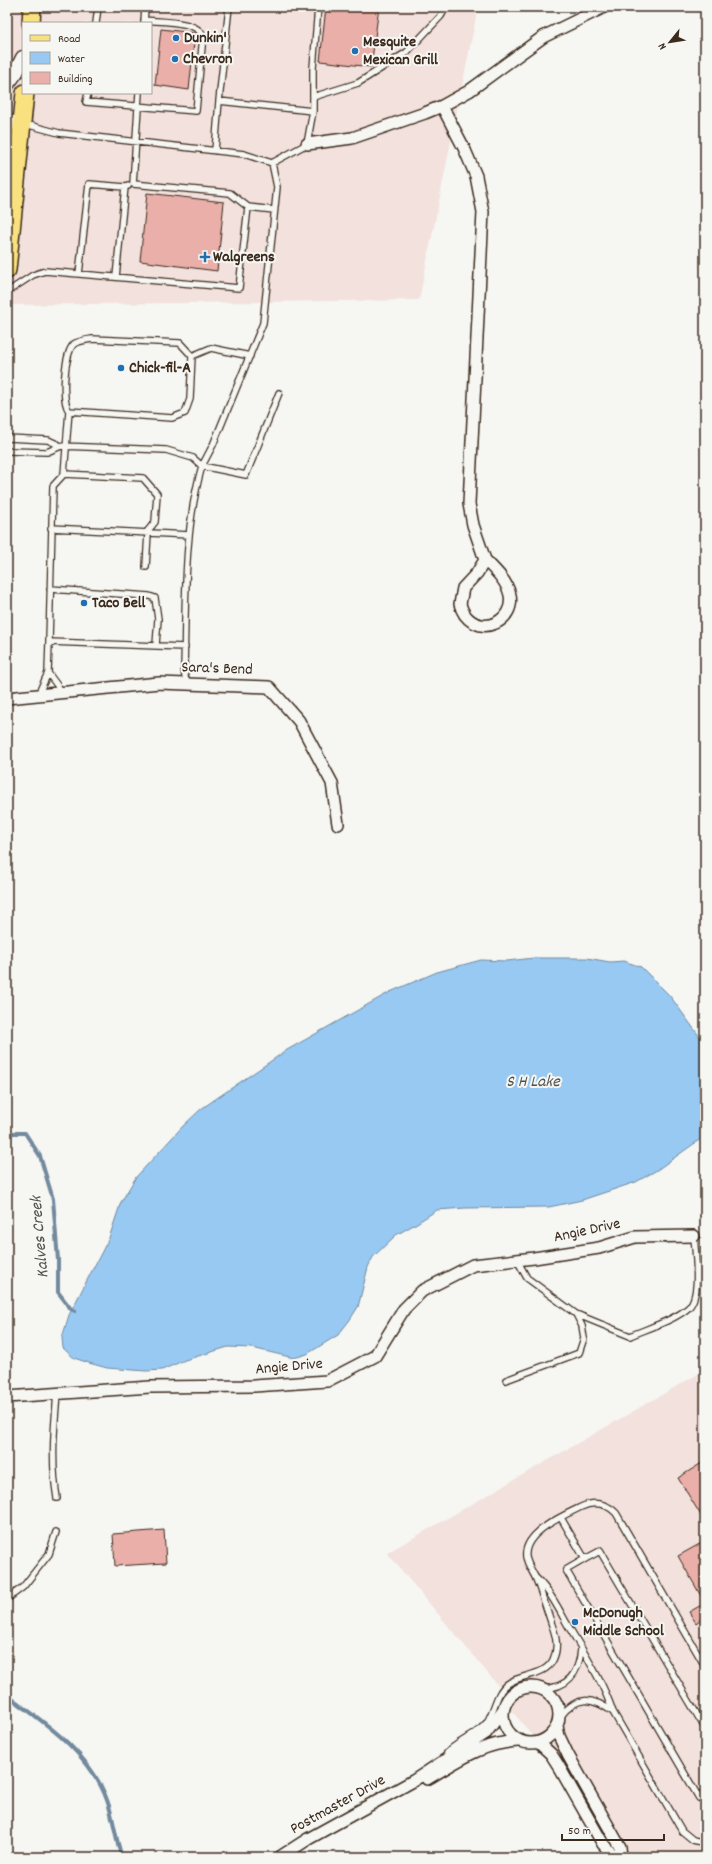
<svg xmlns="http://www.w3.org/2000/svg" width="712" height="1864" viewBox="0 0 712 1864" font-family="Dekko,sans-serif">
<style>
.built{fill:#f2e1dc;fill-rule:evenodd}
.water{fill:#97c9f3;stroke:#72899e}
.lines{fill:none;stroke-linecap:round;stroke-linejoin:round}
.stream{stroke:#72899e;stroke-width:4}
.building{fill:#e9afa8;stroke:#3b2a1e}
.service-casing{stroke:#3b2a1e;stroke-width:8}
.minor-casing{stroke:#3b2a1e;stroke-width:14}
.tertiary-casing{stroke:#3b2a1e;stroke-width:17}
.primary-casing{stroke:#3b2a1e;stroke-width:20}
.service{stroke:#f6f6f2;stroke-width:5.5}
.minor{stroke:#f6f6f2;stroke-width:11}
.tertiary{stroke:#f6f6f2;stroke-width:14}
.primary{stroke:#fae180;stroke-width:17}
.poi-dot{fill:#1f6fb2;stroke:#f6f6f2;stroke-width:1.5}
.labels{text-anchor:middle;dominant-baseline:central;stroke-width:4;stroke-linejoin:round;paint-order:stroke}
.poi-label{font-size:16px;font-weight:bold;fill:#3b2a1e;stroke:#f6f6f2;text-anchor:start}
.street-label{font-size:16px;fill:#3b2a1e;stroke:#f6f6f2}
.water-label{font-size:17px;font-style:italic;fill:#525253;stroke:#f6f6f2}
</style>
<rect width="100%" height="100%" fill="#f6f6f2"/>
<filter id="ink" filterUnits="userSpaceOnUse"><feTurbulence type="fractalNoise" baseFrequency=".025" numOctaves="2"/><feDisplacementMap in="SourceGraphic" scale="8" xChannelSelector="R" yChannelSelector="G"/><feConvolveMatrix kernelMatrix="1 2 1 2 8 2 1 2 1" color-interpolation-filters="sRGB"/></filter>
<g filter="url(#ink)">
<path class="built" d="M7 7H478L419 300 7 305ZM23 23H151V93H23Z
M705 1370V1857H614L539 1743 505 1703 502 1690 387 1553Z"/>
<path class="water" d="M534 958H587L610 962 624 961 641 967 670 996 705 1044V1136L657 1170 636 1182 582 1200 549 1207 465 1208 437 1210 417 1223 396 1235 373 1257 368 1267 358 1307 349 1321 338 1335 307 1354 294 1358 252 1348 228 1347 185 1360 162 1370 146 1371 107 1368 89 1363 74 1358 63 1348 62 1338 69 1315 109 1238 121 1202 136 1177 183 1126 201 1109 287 1050 390 992 437 972 481 960 507 961Z"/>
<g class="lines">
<path class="stream" d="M7 1133H25L40 1156 53 1199 58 1260V1292L71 1309 75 1311
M7 1695C46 1724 90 1753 107 1800 114 1819 115 1838 122 1857"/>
</g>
<path class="building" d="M326 7H379L371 67 320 61Z
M161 29 195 33 189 90 155 85Z
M147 193 224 202 217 271 140 261Z
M705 1461V1522L678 1478Z
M164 1530 166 1563 115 1566 113 1534Z
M705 1541V1616L696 1623 689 1612 705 1603 678 1556Z"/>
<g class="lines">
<defs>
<path id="service" d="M229 7 219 101 313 111 307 144 272 163
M96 23 98 7
M144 23 145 7
M88 93 86 102 196 111 203 36C197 20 160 22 144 20
M139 93 133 184 230 193 248 207 274 210
M313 97 358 83 407 52 441 16 446 7
M313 111V68L318 7
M25 124 59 133 244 154 272 163 277 187 263 323 213 445 202 466 246 475 279 393
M215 151 219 101
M79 274 89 184 125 187
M116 277 125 187 128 186
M7 292 33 275 45 271 239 288 248 207
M92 339 180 343 192 356 190 399 185 413 172 418 69 411C61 401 64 353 74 344 78 341 86 340 92 339Z
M192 356 211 348 250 356
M7 438 48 440 61 446 166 450 193 458 202 466C183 532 186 602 184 669L186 684
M7 451 47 452 61 446
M64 474 143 478 157 494 155 522 146 533
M51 528 189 535
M146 567 148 533
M50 589 149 596 155 598 158 619 156 645
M49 642 53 486 64 474 69 411
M48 673 62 692
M38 695 48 673 49 642 185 647
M576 1314 630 1336C646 1329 675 1320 688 1308 702 1296 695 1253 694 1236
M506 1380 579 1353 584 1338 582 1326 576 1314 527 1278 517 1260
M57 1498C51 1463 54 1429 57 1394
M561 1518 585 1559 600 1551 705 1728
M585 1559 566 1570 699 1798 705 1795
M536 1578C551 1592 560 1612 570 1629 586 1656 603 1682 613 1712L682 1831 693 1840 705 1843
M7 1599 23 1587 49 1554 56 1532
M542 1689C568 1688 579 1674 581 1649
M560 1717C577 1695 592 1697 613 1712
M447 1753C457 1741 477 1736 487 1722 495 1710 496 1691 509 1683 522 1674 545 1676 553 1660 559 1648 556 1636 552 1625 547 1610 542 1594 536 1579 533 1572 528 1566 526 1557 523 1533 562 1516 581 1507 594 1501 606 1503 616 1513L705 1666"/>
<path id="minor" d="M442 106 464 148 476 176 483 212 469 504 473 525 485 560 477 573 463 588 460 604C461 608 463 612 465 615 482 637 515 621 510 595 507 581 495 570 485 560
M307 144 352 138 425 113 442 106 469 91 543 37 604 7
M7 698 159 683 269 687 299 721 332 783 338 824
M7 1397 150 1387 254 1386 327 1381 375 1356 404 1309 422 1291 473 1265 534 1258 599 1248 635 1237 694 1236
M503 1715a28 28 0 1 1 56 0a28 28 0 1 1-56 0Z
M557 1726 559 1736 568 1755 620 1847 621 1857
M539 1743 551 1754 558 1765 603 1844 614 1857
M427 1779C458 1761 481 1743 518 1741
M280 1857 308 1839 413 1781 486 1733 503 1710"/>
<path id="tertiary" d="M7 84 16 72 23 58
M7 122 22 124"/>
<path id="primary" d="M31 23 32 7
M7 270 25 93"/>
</defs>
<use href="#service" class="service-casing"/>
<use href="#minor" class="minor-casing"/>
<use href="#tertiary" class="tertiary-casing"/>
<use href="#primary" class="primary-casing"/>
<use href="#service" class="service"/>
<use href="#minor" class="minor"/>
<use href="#tertiary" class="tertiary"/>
<use href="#primary" class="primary"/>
</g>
</g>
<g class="poi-dot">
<circle cx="176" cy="38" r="4"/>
<circle cx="355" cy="51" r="4"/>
<circle cx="175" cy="59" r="4"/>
<path d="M203 251h4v4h4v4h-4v4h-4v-4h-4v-4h4z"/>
<circle cx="121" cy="368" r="4"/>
<circle cx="84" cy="603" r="4"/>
<circle cx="575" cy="1622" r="4"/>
</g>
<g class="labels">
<g class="poi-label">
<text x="184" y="38">Dunkin'</text>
<text x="363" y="42">Mesquite<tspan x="363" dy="18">Mexican Grill</tspan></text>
<text x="183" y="59">Chevron</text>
<text x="213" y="257">Walgreens</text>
<text x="129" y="368">Chick-fil-A</text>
<text x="92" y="603">Taco Bell</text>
<text x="583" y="1613">McDonugh<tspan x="583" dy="18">Middle School</tspan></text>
</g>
<g class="street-label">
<text transform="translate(217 669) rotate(2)">Sara's Bend</text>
<text transform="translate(587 1231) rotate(-12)">Angie Drive</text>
<text transform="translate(289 1367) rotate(-5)">Angie Drive</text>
<text transform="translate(338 1805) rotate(-29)">Postmaster Drive</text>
</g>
<g class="water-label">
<text x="533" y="1083">S H Lake</text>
<text transform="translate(41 1237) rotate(-95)">Kalves Creek</text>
</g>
</g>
<rect width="712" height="1864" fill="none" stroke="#f6f6f2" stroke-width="24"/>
<rect x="12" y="12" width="688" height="1840" fill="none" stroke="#3b2a1e" stroke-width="1.5" filter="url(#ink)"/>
<rect x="22" y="22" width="130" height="72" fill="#f6f6f2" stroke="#aba49d"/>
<rect x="30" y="35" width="20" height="6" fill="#fae180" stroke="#aba49d"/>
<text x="58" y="42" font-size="12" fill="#3b2a1e">Road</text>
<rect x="30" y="52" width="20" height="12" fill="#97c9f3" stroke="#aba49d"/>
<text x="58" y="62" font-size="12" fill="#3b2a1e">Water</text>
<rect x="30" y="72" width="20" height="12" fill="#e9afa8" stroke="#aba49d"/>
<text x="58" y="82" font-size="12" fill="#3b2a1e">Building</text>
<g transform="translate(670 42) rotate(240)" stroke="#f6f6f2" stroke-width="3" paint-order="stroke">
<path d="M0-3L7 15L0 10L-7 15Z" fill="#3b2a1e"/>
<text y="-6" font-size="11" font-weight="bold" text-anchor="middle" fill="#3b2a1e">N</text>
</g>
<path d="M562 1834v6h102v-6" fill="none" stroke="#3b2a1e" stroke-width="2"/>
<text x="568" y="1834" font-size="12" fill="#3b2a1e" stroke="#f6f6f2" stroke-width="3" paint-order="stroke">50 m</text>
</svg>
